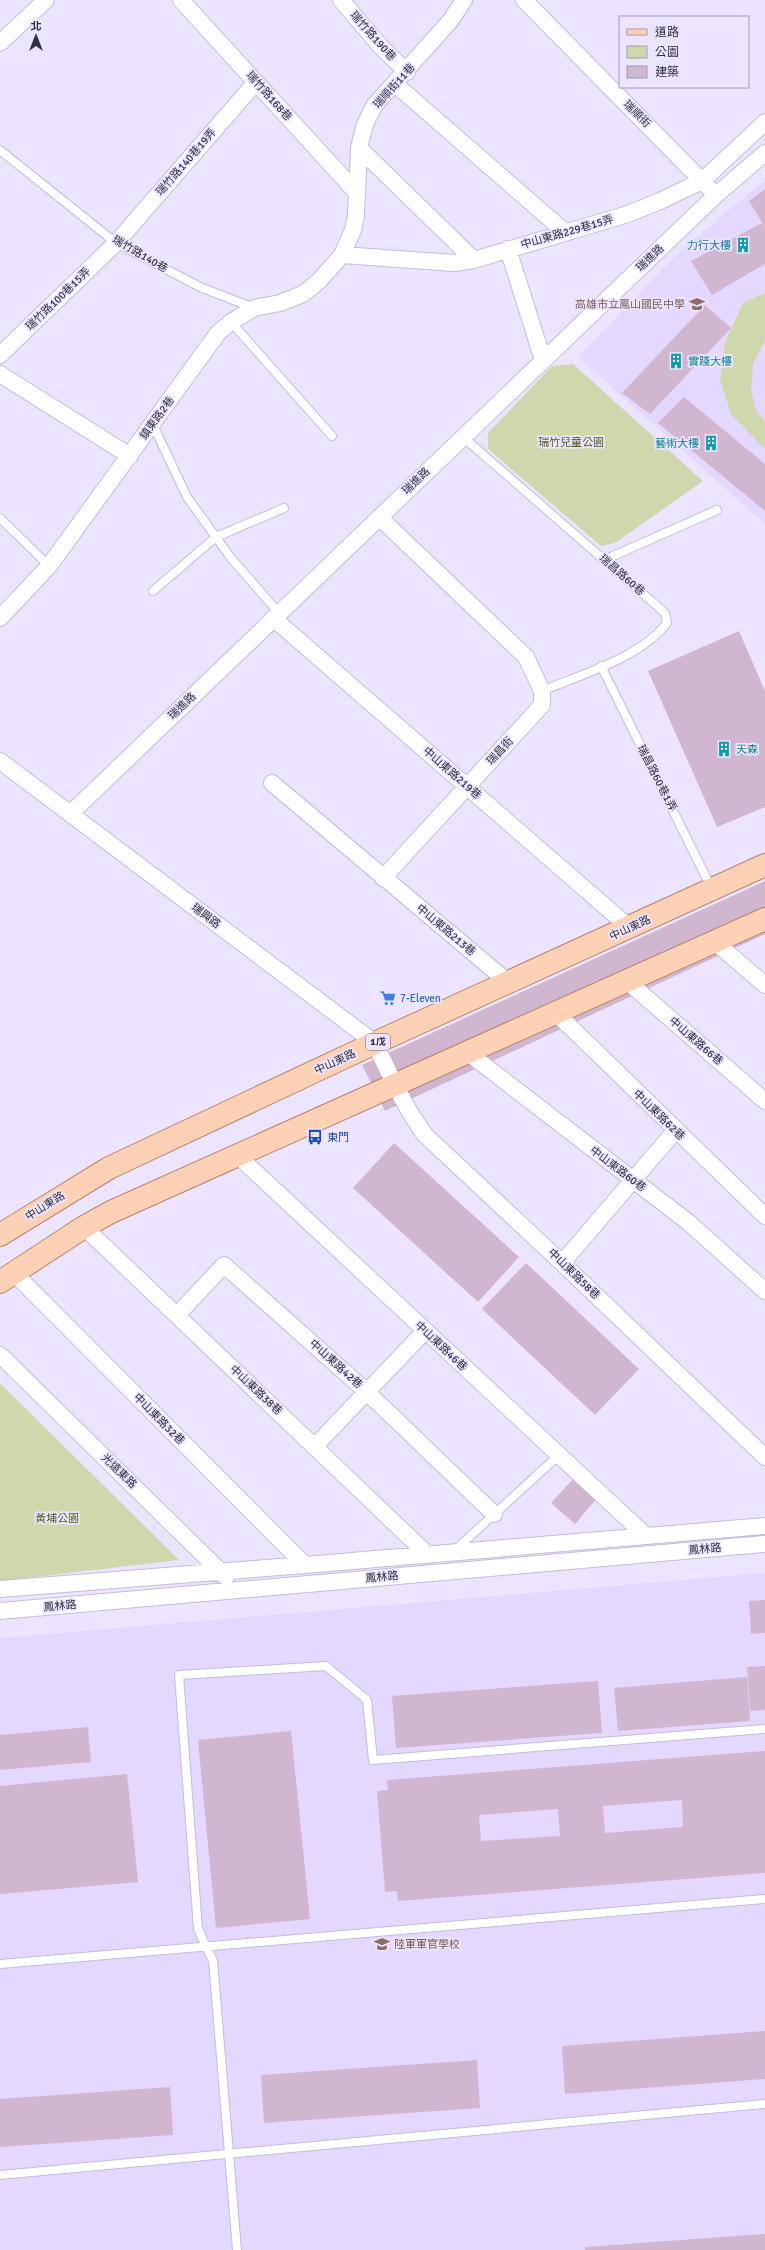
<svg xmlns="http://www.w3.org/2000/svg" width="765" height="2250" viewBox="0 0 765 2250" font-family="Signika,'Noto Sans TC',sans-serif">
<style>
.built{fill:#e4d8ff}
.green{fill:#cfd7ad}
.building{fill:#d0b6ce;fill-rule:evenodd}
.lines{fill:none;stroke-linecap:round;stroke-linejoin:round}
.service-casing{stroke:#c5bbda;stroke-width:10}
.minor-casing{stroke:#c5bbda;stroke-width:18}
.primary-casing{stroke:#b5856b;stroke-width:24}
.service{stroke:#fff;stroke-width:8}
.minor{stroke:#fff;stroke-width:16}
.primary{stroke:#fdd1b6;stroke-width:22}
.labels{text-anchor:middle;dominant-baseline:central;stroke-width:3.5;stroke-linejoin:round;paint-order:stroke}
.shield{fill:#ede5ff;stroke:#6b6676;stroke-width:1}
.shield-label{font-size:10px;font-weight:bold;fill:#332f3c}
.street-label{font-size:11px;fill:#332f3c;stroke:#ede5ff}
.culture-label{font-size:11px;fill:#0d838f;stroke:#ede5ff;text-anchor:end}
.education-label{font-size:11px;fill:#785e54;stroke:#ede5ff;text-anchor:end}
.park-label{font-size:11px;fill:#555d1c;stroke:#ede5ff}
.shop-label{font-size:11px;fill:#366cbe;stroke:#ede5ff;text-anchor:start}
.transit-label{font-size:11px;fill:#164399;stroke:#ede5ff;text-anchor:start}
</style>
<rect width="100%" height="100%" fill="#ede5ff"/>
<path class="built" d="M765 180V524L578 357 680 251Z
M765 1573V2250H0V1638Z"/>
<path class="green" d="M765 293V340L753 364 751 390 756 411 765 421V449L731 414 720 379 725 342 743 303Z
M573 364 703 481 615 543 601 546 488 449V433L552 366Z
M0 1383 179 1560 0 1581Z"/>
<path class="building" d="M765 189V227L749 201Z
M762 223 765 228V264L712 295 691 261Z
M705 305 731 328 650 414 622 393Z
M684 397 765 464V511L658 423Z
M739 631 765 691V807L717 827 648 671Z
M765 881V934L385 1111 362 1065Z
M394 1143 519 1257 478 1302 353 1188Z
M526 1263 639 1369 595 1415 482 1309Z
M575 1477 598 1497 575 1524 551 1503Z
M765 1600V1633L751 1634 749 1601Z
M765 1666V1710L750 1711 747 1667Z
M747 1677 750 1721 618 1731 614 1688Z
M598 1681 602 1733 396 1748 392 1696Z
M88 1727 91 1762 0 1770V1735Z
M291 1731 310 1919 216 1928 198 1740Z
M765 1751V1873L398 1901 397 1891 385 1892 377 1791 388 1790 387 1780ZM682 1800 683 1827 605 1833 603 1806ZM558 1809 560 1836 481 1841 479 1815Z
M127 1774 138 1882 0 1894V1786Z
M765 2031V2079L565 2094 562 2046Z
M477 2060 480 2108 264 2123 261 2075Z
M170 2087 173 2135 0 2147V2099Z
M765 2234V2250H585V2247Z"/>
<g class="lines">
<defs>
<path id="service" d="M0 150 116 243 200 287 254 308
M231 322 332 436
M153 425 187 497 231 558 279 613
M463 437 665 613 667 623C640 658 582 674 542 691
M0 518 49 566
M604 560 717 510
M153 591 216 537 284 508
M601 666 712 889
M454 1551 559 1455
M0 1964 765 1899
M0 2175 765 2104
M237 2250 213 1961 198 1929 179 1675 326 1666 367 1700 373 1760 765 1729"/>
<path id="minor" d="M181 0 356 192
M341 0 382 48 407 72
M524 0 709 188
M0 43 46 0
M395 84 565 232
M359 148 474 260
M508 249 543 360
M342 255 454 263 474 260 628 214 660 201 702 181 765 122
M0 355 116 243 256 82
M0 374 130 456
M379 517 526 657 542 691V705L383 878
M0 618 49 566 218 333 231 322 254 308 280 303 303 294 319 281 342 255 353 230 356 216 359 148 365 124 374 106 451 20 464 0
M273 618 630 928
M0 761 375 1043C390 1075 404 1106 425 1135L562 1263 765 1457
M272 783 509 983
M70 814 716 195 765 153
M715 942 765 985
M627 981 765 1101
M555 1012 765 1216
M467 1052 688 1222 765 1291
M237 1155 646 1536
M84 1227 428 1555
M562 1263 675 1131
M13 1272 305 1565
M177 1315 224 1265 367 1392 494 1514
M0 1355 226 1577
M315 1446 425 1331
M0 1589 305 1565 765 1526
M0 1611 765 1544"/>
<path id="primary" d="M0 1235 109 1168 375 1043 765 865
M0 1282 84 1227 111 1212 765 919"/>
</defs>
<use href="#service" class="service-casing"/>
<use href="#minor" class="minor-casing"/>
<use href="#primary" class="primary-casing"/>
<use href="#service" class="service"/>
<use href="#minor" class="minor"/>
<use href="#primary" class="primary"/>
</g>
<defs>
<symbol id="building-bare" viewBox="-9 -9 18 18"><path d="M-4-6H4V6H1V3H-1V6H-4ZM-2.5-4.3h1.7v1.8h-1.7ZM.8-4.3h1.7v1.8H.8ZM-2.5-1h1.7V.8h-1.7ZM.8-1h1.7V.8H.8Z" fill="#0f9aa8" stroke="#ede5ff" stroke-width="2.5" paint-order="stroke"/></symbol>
<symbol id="school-bare" viewBox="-9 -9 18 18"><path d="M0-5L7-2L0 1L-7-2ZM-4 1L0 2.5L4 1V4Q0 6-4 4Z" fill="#8d6e63" stroke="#ede5ff" stroke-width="2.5" paint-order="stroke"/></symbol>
<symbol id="supermarket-bare" viewBox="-9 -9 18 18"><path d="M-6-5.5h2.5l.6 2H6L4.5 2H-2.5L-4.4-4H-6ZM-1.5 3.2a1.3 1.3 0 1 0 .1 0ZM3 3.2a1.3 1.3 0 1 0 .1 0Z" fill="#3f7fe0" stroke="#ede5ff" stroke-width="2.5" paint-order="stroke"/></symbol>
<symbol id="bus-bare" viewBox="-9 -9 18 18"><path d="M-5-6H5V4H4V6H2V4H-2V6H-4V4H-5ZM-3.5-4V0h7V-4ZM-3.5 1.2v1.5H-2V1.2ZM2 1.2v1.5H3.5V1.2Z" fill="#1a4fb4" stroke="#ede5ff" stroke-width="2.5" paint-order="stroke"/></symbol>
<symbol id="university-bare" viewBox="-9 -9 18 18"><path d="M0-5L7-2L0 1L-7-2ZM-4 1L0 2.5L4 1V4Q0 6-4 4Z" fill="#8d6e63" stroke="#ede5ff" stroke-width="2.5" paint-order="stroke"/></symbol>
</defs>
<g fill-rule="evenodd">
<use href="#building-bare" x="732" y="234" width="22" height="22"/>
<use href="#school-bare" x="686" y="293" width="22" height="22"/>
<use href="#building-bare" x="665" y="350" width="22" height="22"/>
<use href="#building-bare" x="700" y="432" width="22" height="22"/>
<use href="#building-bare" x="713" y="738" width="22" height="22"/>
<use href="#supermarket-bare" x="377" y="987" width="22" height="22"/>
<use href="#bus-bare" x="304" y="1126" width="22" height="22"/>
<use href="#university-bare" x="371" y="1933" width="22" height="22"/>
</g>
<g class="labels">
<rect class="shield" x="366" y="1034" width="24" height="16" rx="3"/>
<g class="shield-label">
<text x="378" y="1042">1戊</text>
</g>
<g class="street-label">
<text transform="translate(373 36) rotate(48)">瑞竹路190巷</text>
<text transform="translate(394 86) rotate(-48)">瑞順街11巷</text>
<text transform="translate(269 96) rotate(48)">瑞竹路168巷</text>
<text transform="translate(637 114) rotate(45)">瑞順街</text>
<text transform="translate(186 162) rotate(-49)">瑞竹路140巷19弄</text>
<text transform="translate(567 232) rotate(-16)">中山東路229巷15弄</text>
<text transform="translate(140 254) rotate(30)">瑞竹路140巷</text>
<text transform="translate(650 258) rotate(-44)">瑞進路</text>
<text transform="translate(58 299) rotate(-44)">瑞竹路100巷15弄</text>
<text transform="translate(157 418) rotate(-54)">鎮東路2巷</text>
<text transform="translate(416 481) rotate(-44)">瑞進路</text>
<text transform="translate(622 575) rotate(41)">瑞昌路60巷</text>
<text transform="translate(182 706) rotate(-44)">瑞進路</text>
<text transform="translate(500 751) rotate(-47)">瑞昌街</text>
<text transform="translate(452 773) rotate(41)">中山東路219巷</text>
<text transform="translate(657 778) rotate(63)">瑞昌路60巷1弄</text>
<text transform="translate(206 916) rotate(37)">瑞興路</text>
<text transform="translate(630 928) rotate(-25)">中山東路</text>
<text transform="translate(446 930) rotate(40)">中山東路213巷</text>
<text transform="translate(696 1041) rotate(41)">中山東路66巷</text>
<text transform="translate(335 1062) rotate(-25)">中山東路</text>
<text transform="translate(659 1115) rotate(44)">中山東路62巷</text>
<text transform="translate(618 1169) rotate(37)">中山東路60巷</text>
<text transform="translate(45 1206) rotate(-32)">中山東路</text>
<text transform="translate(574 1274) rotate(44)">中山東路58巷</text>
<text transform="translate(441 1346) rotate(43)">中山東路46巷</text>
<text transform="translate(336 1364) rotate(42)">中山東路42巷</text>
<text transform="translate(256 1390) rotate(43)">中山東路38巷</text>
<text transform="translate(159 1419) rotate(45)">中山東路32巷</text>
<text transform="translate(119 1471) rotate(44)">光遠東路</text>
<text transform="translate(705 1549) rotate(-5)">鳳林路</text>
<text transform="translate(382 1577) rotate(-5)">鳳林路</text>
<text transform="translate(60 1606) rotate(-5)">鳳林路</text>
</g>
<g class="culture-label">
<text x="731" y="245">力行大樓</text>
<text x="688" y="361" text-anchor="start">實踐大樓</text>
<text x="699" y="443">藝術大樓</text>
<text x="736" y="749" text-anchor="start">天森</text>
</g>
<g class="education-label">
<text x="685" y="304">高雄市立鳳山國民中學</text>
<text x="394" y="1944" text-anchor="start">陸軍軍官學校</text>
</g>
<g class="park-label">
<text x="571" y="442">瑞竹兒童公園</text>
<text x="57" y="1518">黃埔公園</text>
</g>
<g class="shop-label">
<text x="400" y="998">7-Eleven</text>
</g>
<g class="transit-label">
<text x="327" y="1137">東門</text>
</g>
</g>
<rect x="619" y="16" width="130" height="72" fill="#ede5ff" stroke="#a39cb1"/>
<rect x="627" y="29" width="20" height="6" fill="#fdd1b6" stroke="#a39cb1"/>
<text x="655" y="36" font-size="12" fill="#332f3c">道路</text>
<rect x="627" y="46" width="20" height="12" fill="#cfd7ad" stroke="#a39cb1"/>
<text x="655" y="56" font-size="12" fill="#332f3c">公園</text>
<rect x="627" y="66" width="20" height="12" fill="#d0b6ce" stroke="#a39cb1"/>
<text x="655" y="76" font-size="12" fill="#332f3c">建築</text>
<g transform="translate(36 36)" stroke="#ede5ff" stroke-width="3" paint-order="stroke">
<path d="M0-3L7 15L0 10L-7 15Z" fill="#332f3c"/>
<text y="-6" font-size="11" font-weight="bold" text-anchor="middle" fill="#332f3c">北</text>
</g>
</svg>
